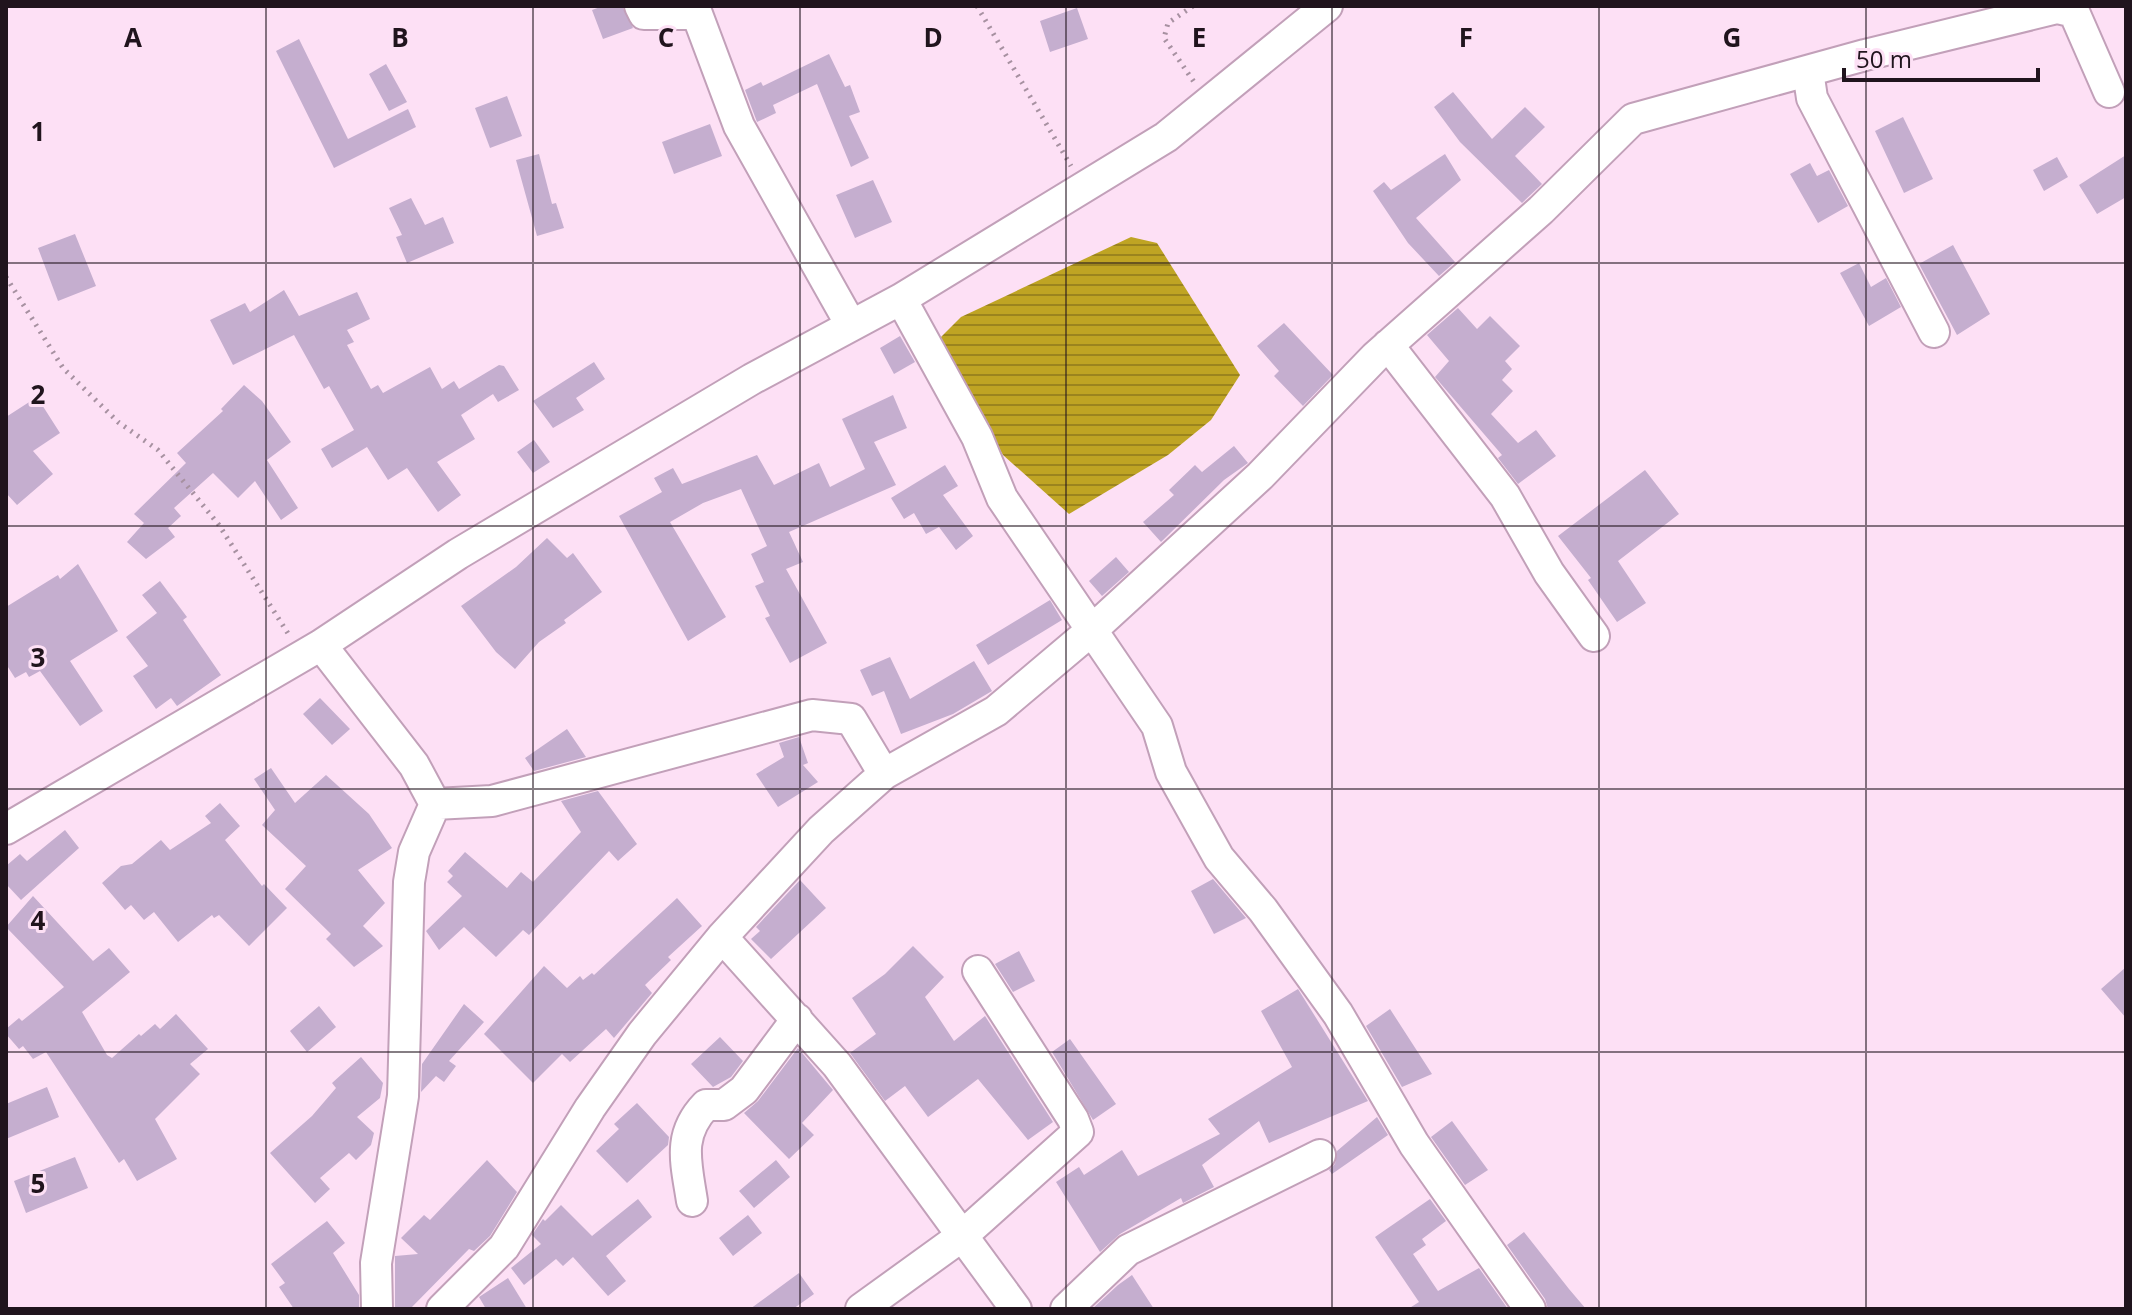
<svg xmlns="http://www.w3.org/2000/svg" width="2132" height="1315" viewBox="0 0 2132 1315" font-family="'Open Sans',sans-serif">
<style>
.water{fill:url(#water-rules)}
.building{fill:#c5aecf}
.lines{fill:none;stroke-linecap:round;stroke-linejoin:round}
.street-casing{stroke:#c2a0b9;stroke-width:34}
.path{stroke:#a791a1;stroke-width:5;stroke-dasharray:2 6;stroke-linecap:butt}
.street{stroke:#fff;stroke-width:30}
.grid{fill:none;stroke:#20141d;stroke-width:2;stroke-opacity:0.55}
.grid-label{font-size:26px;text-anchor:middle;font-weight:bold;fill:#20141d;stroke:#fde0f5;stroke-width:6;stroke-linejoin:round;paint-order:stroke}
</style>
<defs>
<pattern id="water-rules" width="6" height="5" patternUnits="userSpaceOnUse" patternTransform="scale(2)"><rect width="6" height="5" fill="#bfa423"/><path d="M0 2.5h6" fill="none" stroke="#9b841e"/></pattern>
</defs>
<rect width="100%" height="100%" fill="#fde0f5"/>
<path class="water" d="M1131 237 1157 243 1240 375 1211 420 1168 455 1069 514 1003 455 936 342 961 317Z"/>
<path class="building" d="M603 6H622L633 28 603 39 592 10Z
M1077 8 1088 39 1050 52 1040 21Z
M299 39 348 139 408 109 416 127 334 168 276 51Z
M829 54 845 87 850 85 860 112 849 116 869 158 851 167 817 84 773 105 776 113 757 122 745 90 761 82 763 86Z
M386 64 407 102 389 111 369 74Z
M1453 92 1492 139 1525 107 1545 127 1515 156 1542 184 1522 203 1460 142 1434 107Z
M507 96 522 136 490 148 475 108Z
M1903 117 1933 179 1904 193 1875 131Z
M710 124 722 156 674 174 662 142Z
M539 154 552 204 556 203 564 228 537 236 516 160Z
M1445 154 1461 180 1416 218 1455 262 1439 276 1408 243 1373 191 1384 182 1391 190Z
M2126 155V197L2097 214 2079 185Z
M2057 157 2068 177 2044 191 2033 170Z
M1810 163 1817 176 1829 170 1848 206 1818 223 1790 174Z
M873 180 892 222 855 238 836 195Z
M411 198 425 225 443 217 454 243 407 263 396 237 402 235 389 208Z
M75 234 96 286 58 301 38 248Z
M1953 245 1990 314 1957 335 1919 264Z
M1859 263 1871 287 1886 278 1901 307 1869 326 1840 273Z
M284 290 299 316 357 292 370 319 347 330 354 342 347 345 371 389 378 385 383 393 430 367 442 389 454 381 459 389 499 365 504 366 519 390 498 402 493 394 461 415 475 439 437 462 461 495 438 512 407 468 388 480 367 447 332 468 321 449 354 430 329 386 324 389 294 335 233 365 210 320 245 303 250 312Z
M1458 308 1477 329 1490 316 1520 346 1505 361 1512 369 1502 380 1513 391 1491 414 1518 443 1536 430 1556 456 1518 484 1498 458 1502 455 1435 377 1449 361 1427 335Z
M1284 323 1333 375 1303 406 1274 376 1279 371 1257 346Z
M900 336 915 362 894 374 880 348Z
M594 362 605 379 576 398 584 410 553 428 533 401Z
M244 385 262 401 291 442 267 460 298 508 281 520 255 481 238 498 213 473 174 508 181 516 168 528 175 537 146 559 127 542 144 523 134 514 186 463 177 453 223 411 221 409Z
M893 395 907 428 874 442 896 485 789 532 803 562 786 569 827 643 790 663 765 618 770 616 755 586 764 582 751 554 767 546 741 489 703 503 670 522 726 617 688 641 619 516 662 492 654 478 673 468 682 484 757 455 774 485 819 463 830 487 865 469 842 419Z
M37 397 60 433 33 451 53 474 17 505 6 493V417Z
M534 440 550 462 533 473 517 452Z
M1234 446 1248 463 1224 480 1161 542 1143 522 1174 495 1169 490 1195 465 1202 472Z
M945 465 958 486 943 495 973 536 956 550 939 527 926 534 914 513 904 519 891 498Z
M1645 470 1679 514 1618 561 1646 603 1617 622 1588 580 1591 578 1558 536Z
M547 538 567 558 573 553 602 592 564 620 566 623 539 642 515 669 496 652 461 606 516 567Z
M1116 557 1129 572 1102 596 1089 581Z
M78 564 118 631 70 661 103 711 80 726 40 671 29 677 26 672 15 678 6 664V607L58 575 60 579Z
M160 581 187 617 183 620 221 675 177 706 171 698 156 709 133 676 148 666 126 637 157 613 142 595Z
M1050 600 1062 620 988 665 976 645Z
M890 657 910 699 974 661 992 691 953 714 901 734 884 691 872 696 860 670Z
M320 698 350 729 332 745 303 714Z
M567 729 586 757 534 771 525 758Z
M799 737 808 763 803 765 818 782 778 807 756 774 784 757 779 743Z
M271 768 295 803 326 775 369 814 392 848 358 870 385 903 363 926 383 946 354 967 326 939 331 934 285 889 306 866 262 825 275 810 254 779Z
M598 791 637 844 618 861 609 851 529 935 523 930 496 957 464 927 439 950 426 931 462 896 447 882 453 876 448 871 465 852 507 888 521 872 533 882 581 832 561 801Z
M220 803 240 826 225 840 262 886 264 884 287 908 249 946 219 915 214 918 212 915 178 942 154 912 144 920 131 905 125 910 102 883 121 866 132 864 161 840 170 850 211 823 205 816Z
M65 830 79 848 21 900 6 884V866L20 854 27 861Z
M1213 879 1246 918 1214 934 1191 891Z
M800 880 826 908 771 959 751 939 760 931 756 927Z
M33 896 93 961 109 948 130 972 82 1012 107 1055 112 1058 139 1034 141 1036 155 1024 160 1029 176 1014 208 1049 190 1064 200 1074 155 1119 177 1159 137 1181 124 1159 119 1163 46 1052 33 1059 23 1046 19 1049 6 1034V1029L19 1018 22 1021 64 987 6 927Z
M677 898 702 926 668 957 671 960 645 985 652 993 614 1038 606 1029 570 1062 562 1054 533 1083 484 1034 544 966 567 988 580 976 583 980 592 973 594 975Z
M913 946 944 977 925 997 954 1041 985 1016 1053 1122 1028 1140 978 1079 928 1117 905 1086 885 1101 850 1053 876 1034 852 998 885 974Z
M1019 951 1035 981 1013 992 995 964Z
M2126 967V1018L2101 989Z
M1298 989 1368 1101 1269 1143 1259 1121 1202 1165 1214 1187 1183 1203 1181 1198 1120 1234 1100 1252 1056 1182 1079 1167 1084 1175 1122 1150 1138 1176 1220 1134 1208 1119 1292 1067 1261 1011Z
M464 1004 484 1022 449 1061 456 1066 444 1082 436 1076 421 1092 422 1064Z
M319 1006 336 1027 307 1052 290 1031Z
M1390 1009 1432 1074 1402 1087 1366 1026Z
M720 1037 743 1061 731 1077 713 1087 691 1064Z
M1070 1039 1116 1104 1093 1120 1052 1052Z
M798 1048 833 1090 802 1123 814 1135 789 1159 744 1113 758 1101Z
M361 1057 383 1083 380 1098 357 1117 374 1133 371 1145 356 1160 349 1153 320 1178 330 1189 315 1203 270 1153 312 1116 336 1088 332 1083Z
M47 1087 59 1117 6 1139V1104Z
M637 1103 669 1137 668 1145 627 1183 596 1151 619 1129 614 1124Z
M1377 1117 1388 1135 1332 1174 1329 1170 1335 1164 1337 1151Z
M1452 1121 1488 1170 1465 1185 1431 1137Z
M75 1157 88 1188 26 1213 14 1181Z
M487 1160 517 1192 490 1236 474 1251 469 1249 410 1309H395V1256L418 1254 401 1238 424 1215 430 1220Z
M776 1160 790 1177 754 1208 739 1191Z
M638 1199 652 1217 606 1256 626 1281 608 1296 573 1257 563 1266 556 1259 524 1285 511 1268 541 1244 532 1235 543 1219 545 1221 561 1205 592 1236Z
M1430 1199 1446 1221 1422 1239 1426 1245 1413 1254 1438 1291 1479 1268 1508 1309H1408L1419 1302 1375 1237Z
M748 1215 762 1233 733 1256 719 1238Z
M327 1221 345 1243 333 1253 359 1295V1309H294L279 1287 285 1283 271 1264Z
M1524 1232 1569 1289 1586 1309H1548L1545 1299 1507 1245Z
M799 1273 814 1294 793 1309H750Z
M1132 1275 1154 1309H1092L1118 1285Z
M508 1278 527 1309H486L479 1297Z"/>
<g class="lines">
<defs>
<path id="street" d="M640 6 644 14H697L739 126 851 325
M1808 71 1812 98 1934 332
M901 299 977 437 1002 498 1157 726 1171 772 1219 858 1263 910 1338 1014 1414 1144 1530 1309
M1388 345 1505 496 1549 573 1594 636
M321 645 414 765 435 804 414 852 409 882 403 1096 376 1263 377 1309
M435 804 492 801 812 715 851 719 884 774
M6 829 321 645 458 554 752 379 901 299 1166 137 1327 6
M722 937 837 1065 1016 1309
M692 1201C686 1162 677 1135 706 1105H724L744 1090 797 1019
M442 1309 504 1247 590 1108 642 1034 722 937 821 830 884 774 996 711 1092 630 1260 476 1375 357 1541 210 1633 119 1865 55 2057 8 2074 12 2109 92
M861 1309 962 1236 1078 1132 1073 1119 978 971
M1066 1309 1128 1250 1320 1155"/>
</defs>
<use href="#street" class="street-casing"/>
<path class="path" d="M977 6 1071 166
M1193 6 1168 23 1164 38 1194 82
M6 277 63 368 118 422 158 450 219 525 289 635"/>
<use href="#street" class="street"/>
</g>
<path class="grid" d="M266 6V1309M533 6V1309M800 6V1309M1066 6V1309M1332 6V1309M1599 6V1309M1866 6V1309M6 263H2126M6 526H2126M6 789H2126M6 1052H2126"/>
<g class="grid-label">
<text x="133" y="47">A</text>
<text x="400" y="47">B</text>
<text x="666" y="47">C</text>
<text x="933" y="47">D</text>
<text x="1199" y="47">E</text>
<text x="1466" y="47">F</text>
<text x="1732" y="47">G</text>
<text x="38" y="141">1</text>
<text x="38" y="404">2</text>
<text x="38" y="667">3</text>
<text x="38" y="930">4</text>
<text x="38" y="1193">5</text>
</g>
<rect width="2132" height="1315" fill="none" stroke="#20141d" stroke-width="16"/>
<path d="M1844 68v12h194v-12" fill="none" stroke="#20141d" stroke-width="4"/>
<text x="1856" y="68" font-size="24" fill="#20141d" stroke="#fde0f5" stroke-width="6" paint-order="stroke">50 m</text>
</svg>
